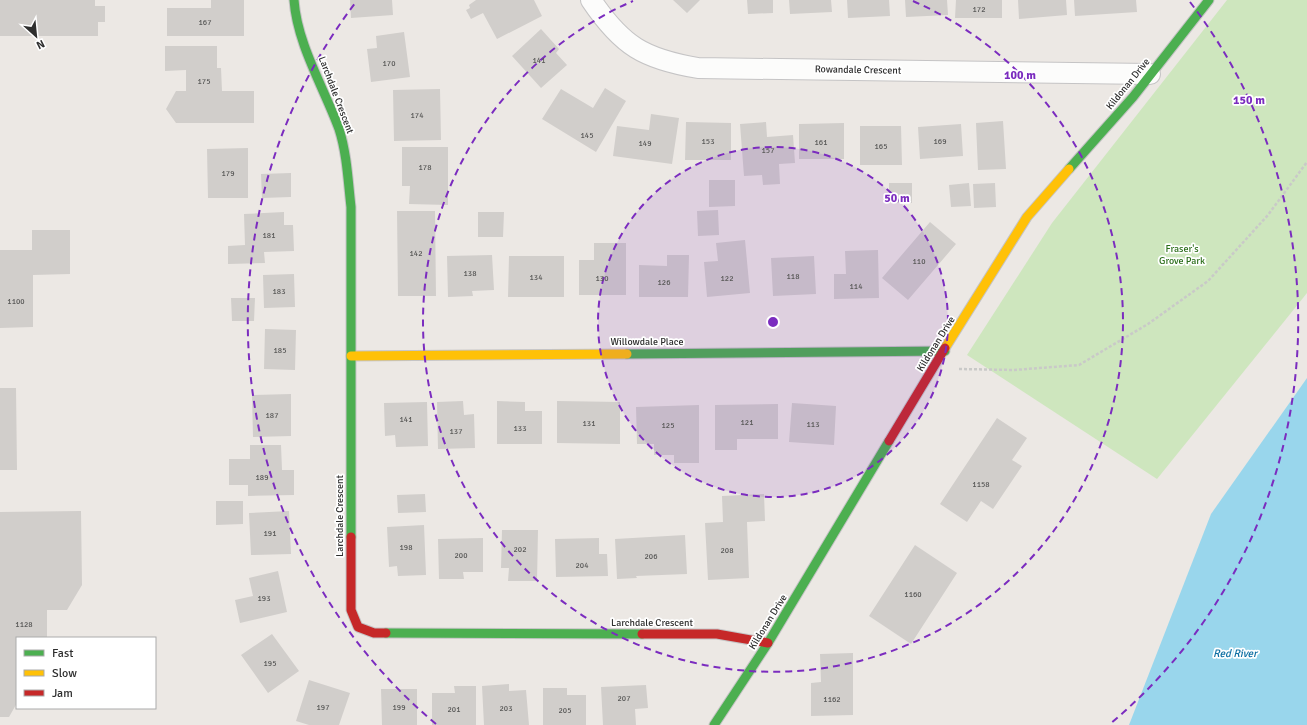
<svg xmlns="http://www.w3.org/2000/svg" width="1307" height="725" viewBox="0 0 1307 725" font-family="Signika,sans-serif">
<style>
.green{fill:#cee6be}
.water{fill:#99d6ec}
.building{fill:#d1cecb}
.lines{fill:none;stroke-linecap:round;stroke-linejoin:round}
.street-casing{stroke:#c5c4c5;stroke-width:22}
.fast-casing{stroke:#c5c4c5;stroke-width:11}
.slow-casing{stroke:#c5c4c5;stroke-width:11}
.jam-casing{stroke:#c5c4c5;stroke-width:11}
.path{stroke:#c9c9c8;stroke-width:2.5;stroke-dasharray:3 2;stroke-linecap:butt}
.street{stroke:#fcfcfb;stroke-width:20}
.fast{stroke:#4caf50;stroke-width:9}
.slow{stroke:#ffc107;stroke-width:9}
.jam{stroke:#c62828;stroke-width:9}
.ring{fill:none;stroke:#7b2cbf;stroke-width:2;stroke-dasharray:7 5}
.labels{text-anchor:middle;dominant-baseline:central;stroke-width:3.5;stroke-linejoin:round;paint-order:stroke}
.number-label{font-size:8px;fill:#585857}
.street-label{font-size:10px;fill:#2e2e2e;stroke:#fff}
.park-label{font-size:10px;fill:#2c6e1b;stroke:#fff}
.water-label{font-size:11px;font-style:italic;fill:#0d6fa3;stroke:#fff}
.centre{fill:#7b2cbf;stroke:#fff;stroke-width:2}
.ring-label{font-size:12px;text-anchor:middle;font-weight:bold;fill:#7b2cbf;stroke:#fff;stroke-width:3.5;stroke-linejoin:round;paint-order:stroke}
</style>
<rect width="100%" height="100%" fill="#ece8e4"/>
<path class="green" d="M1227 0H1307V293L1157 479 967 355 1052 223Z"/>
<path class="water" d="M1307 378V725H1129L1211 514Z"/>
<path class="building" d="M0 0H95V6H105V22H98V36H0Z
M211 0H244V36H167V8H211Z
M350 0H392L393 15 351 18Z
M476 0H534L542 16 497 39 483 13 471 19 466 10 470 8 469 5Z
M673 0H700L687 13Z
M747 0H773V13L748 14Z
M789 0H831L832 12 790 14Z
M847 0H889L890 16 848 18Z
M905 0H947L948 15 906 17Z
M956 0H1002V18H955Z
M1018 0H1066L1067 15 1019 19Z
M1074 0H1136L1137 12 1075 16Z
M541 29 559 49 556 53 567 65 541 88 512 56Z
M404 32 410 77 371 82 367 49 377 48 376 36Z
M165 46H217V68H221L222 91H254V123H176L166 109 176 91H186V70L165 71Z
M605 88 626 101 596 152 542 119 561 89 593 108Z
M440 89 441 140 394 141 393 90Z
M651 114 679 118 672 164 613 156 617 126 649 130Z
M1003 121 1006 169 978 170 976 123Z
M686 122 731 123V160H685Z
M766 122 767 137 793 135 795 163 779 164 780 184 763 185 762 175 744 176 740 124Z
M844 123V159H799V124Z
M961 124 963 156 920 159 918 127Z
M860 126H901L902 165H860Z
M402 147H448V205L409 204 410 186H402Z
M248 148V198H208L207 149Z
M291 173V197L262 198 261 174Z
M709 180H735V206L709 207Z
M889 183H912V203H889Z
M969 183 971 206 951 207 949 185Z
M995 183 996 207 974 208 973 184Z
M718 210 719 235 698 236 697 211Z
M397 211H435L436 296H398Z
M284 212V225H293L294 251 264 252 265 263 228 264V246L245 245 244 214Z
M478 212H504L503 237H478Z
M930 222 956 244 908 300 882 278Z
M32 230H70V274L33 275V327L0 328V250H32Z
M745 240 750 293 707 297 704 262 718 261 716 243Z
M594 243H626V295H579V260H594Z
M878 250 879 298 834 299V274H846L845 251Z
M492 255 494 290 472 291 473 296 448 297 447 256Z
M667 255H689L688 297H639V265L667 266Z
M509 256H564V297H508Z
M814 256 816 294 773 296 771 258Z
M294 274 295 307 264 308 263 275Z
M231 298H255L254 321H232Z
M265 329 296 330 295 370 264 369Z
M0 388H16L17 470H0Z
M291 394V436L253 437 252 395Z
M463 401 464 415 474 414 475 448 438 449 437 402Z
M497 401 525 402V411H542V444H497Z
M557 401 620 402V444L557 443Z
M427 402 428 446 396 447 395 435 385 436 384 403Z
M792 403 836 406 834 445 789 442Z
M778 404V439H737V450H715V405Z
M699 405V463H674V455H654V444H637L636 407Z
M997 418 1027 438 1012 460 1022 466 993 509 981 501 967 522 940 504Z
M250 445H281L282 470H294V495L248 496V485H229V459H250Z
M425 494 426 512 398 513 397 495Z
M764 494 765 521 747 522 749 578 708 580 705 523 723 522 722 496Z
M216 501H243V524L216 525Z
M81 511 82 585 67 610H47V638H17V703L9 717H0V512Z
M289 511 291 554 251 555 249 513Z
M424 525 426 575 398 576 397 566 389 567 387 527Z
M502 530H538L537 581H508L509 568H501Z
M685 535 687 574 636 576 637 578 617 579 615 539Z
M483 538V572H463L464 579H439L438 539Z
M599 538V554H607L608 576 556 577 555 539Z
M915 545 957 573 911 644 869 616Z
M278 571 287 612 240 623 235 600 253 596 249 578Z
M272 634 299 671 268 693 241 655Z
M853 653V715L811 716V683L821 682 820 654Z
M309 680 350 693 339 725H309L296 721Z
M509 684V691L526 690 529 725H484L482 686Z
M646 685 648 708 635 709 636 725H603L601 687Z
M454 686H476V725H432V693H455Z
M543 688H567V695H586V725H543Z
M381 689H417V725H382Z"/>
<g class="lines">
<defs>
<path id="street" d="M591 0C622 46 644 59 698 68L1150 74"/>
<path id="fast" d="M294 0C297 44 324 88 339 129 347 154 348 181 351 207V537
M1069 169 1133 97 1209 0
M627 354 945 351
M386 633 642 634
M714 725 768 643 889 441"/>
<path id="slow" d="M945 348 1027 217 1069 169
M351 356 627 354"/>
<path id="jam" d="M889 441 945 348
M351 537V610L358 627 374 633H386
M642 634H717L768 643"/>
</defs>
<use href="#street" class="street-casing"/>
<use href="#fast" class="fast-casing"/>
<use href="#slow" class="slow-casing"/>
<use href="#jam" class="jam-casing"/>
<path class="path" d="M959 369 1014 370 1079 365 1148 324 1208 281 1268 215 1307 162"/>
<use href="#street" class="street"/>
<use href="#fast" class="fast"/>
<use href="#slow" class="slow"/>
<use href="#jam" class="jam"/>
</g>
<circle cx="773" cy="322" r="175" fill="#7b2cbf" fill-opacity=".12"/>
<g class="ring">
<circle cx="773" cy="322" r="175"/>
<path d="M913 1A350 350 0 1 1 633 1"/>
<path d="M436 724A525 525 0 0 1 356 2M1190 2A525 525 0 0 1 1110 724"/>
</g>
<g class="labels">
<g class="number-label">
<text x="979" y="9">172</text>
<text x="205" y="22">167</text>
<text x="539" y="60">141</text>
<text x="389" y="63">170</text>
<text x="204" y="81">175</text>
<text x="417" y="115">174</text>
<text x="587" y="135">145</text>
<text x="708" y="141">153</text>
<text x="940" y="141">169</text>
<text x="821" y="142">161</text>
<text x="645" y="143">149</text>
<text x="881" y="146">165</text>
<text x="768" y="150">157</text>
<text x="425" y="167">178</text>
<text x="228" y="173">179</text>
<text x="269" y="235">181</text>
<text x="416" y="253">142</text>
<text x="919" y="261">110</text>
<text x="470" y="273">138</text>
<text x="793" y="276">118</text>
<text x="536" y="277">134</text>
<text x="602" y="278">130</text>
<text x="727" y="278">122</text>
<text x="664" y="282">126</text>
<text x="856" y="286">114</text>
<text x="279" y="291">183</text>
<text x="16" y="301">1100</text>
<text x="280" y="350">185</text>
<text x="272" y="415">187</text>
<text x="406" y="419">141</text>
<text x="747" y="422">121</text>
<text x="589" y="423">131</text>
<text x="813" y="424">113</text>
<text x="668" y="425">125</text>
<text x="520" y="428">133</text>
<text x="456" y="431">137</text>
<text x="262" y="477">189</text>
<text x="981" y="484">1158</text>
<text x="270" y="533">191</text>
<text x="406" y="547">198</text>
<text x="520" y="549">202</text>
<text x="727" y="550">208</text>
<text x="461" y="555">200</text>
<text x="651" y="556">206</text>
<text x="582" y="565">204</text>
<text x="913" y="594">1160</text>
<text x="264" y="598">193</text>
<text x="24" y="624">1128</text>
<text x="270" y="663">195</text>
<text x="624" y="698">207</text>
<text x="832" y="699">1162</text>
<text x="323" y="707">197</text>
<text x="399" y="707">199</text>
<text x="506" y="708">203</text>
<text x="454" y="709">201</text>
<text x="565" y="710">205</text>
</g>
<g class="street-label">
<text transform="translate(858 70) rotate(1)">Rowandale Crescent</text>
<text transform="translate(1128 84) rotate(-51)">Kildonan Drive</text>
<text transform="translate(336 95) rotate(69)">Larchdale Crescent</text>
<text x="647" y="342">Willowdale Place</text>
<text transform="translate(936 344) rotate(-58)">Kildonan Drive</text>
<text transform="translate(340 516) rotate(-90)">Larchdale Crescent</text>
<text transform="translate(768 622) rotate(-58)">Kildonan Drive</text>
<text x="652" y="623">Larchdale Crescent</text>
</g>
<g class="park-label">
<text x="1182" y="249">Fraser's<tspan x="1182" dy="12">Grove Park</tspan></text>
</g>
<g class="water-label">
<text x="1235" y="653">Red River</text>
</g>
</g>
<circle cx="773" cy="322" r="6" class="centre"/>
<g class="ring-label">
<text x="1020" y="79">100 m</text>
<text x="1249" y="104">150 m</text>
<text x="897" y="202">50 m</text>
</g>
<rect x="16" y="637" width="140" height="72" fill="#ffffff" stroke="#ababab"/>
<rect x="24" y="650" width="20" height="6" fill="#4caf50" stroke="#ababab"/>
<text x="52" y="657" font-size="12" fill="#2e2e2e">Fast</text>
<rect x="24" y="670" width="20" height="6" fill="#ffc107" stroke="#ababab"/>
<text x="52" y="677" font-size="12" fill="#2e2e2e">Slow</text>
<rect x="24" y="690" width="20" height="6" fill="#c62828" stroke="#ababab"/>
<text x="52" y="697" font-size="12" fill="#2e2e2e">Jam</text>
<g transform="translate(36 36) rotate(153)" stroke="#ffffff" stroke-width="3" paint-order="stroke">
<path d="M0-3L7 15L0 10L-7 15Z" fill="#2e2e2e"/>
<text y="-6" font-size="11" font-weight="bold" text-anchor="middle" fill="#2e2e2e">N</text>
</g>
</svg>
